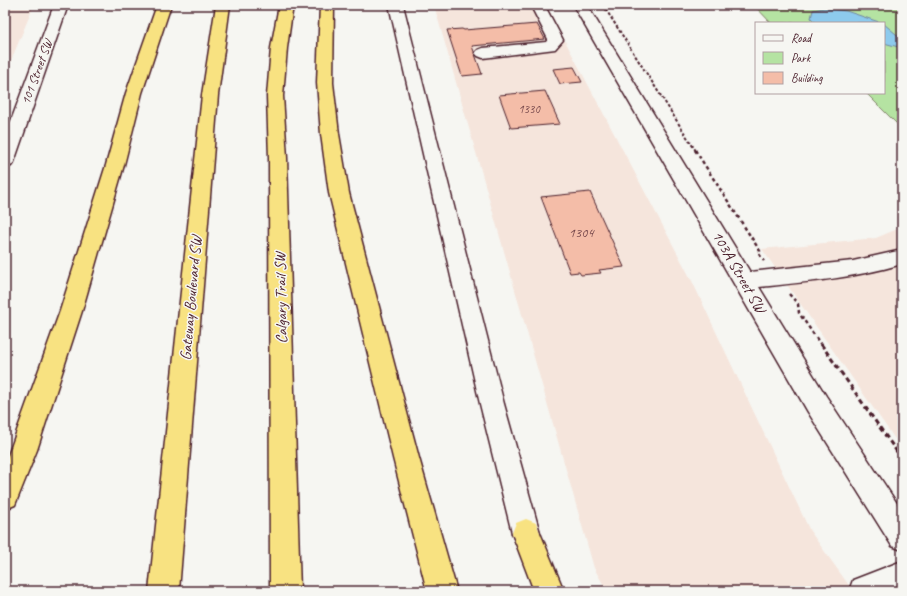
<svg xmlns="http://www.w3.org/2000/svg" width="907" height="596" viewBox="0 0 907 596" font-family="Caveat,sans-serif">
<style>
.built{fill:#f5e5dc}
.green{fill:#b5e3a2;stroke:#808166}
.water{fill:#8dcaed;stroke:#72869f}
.building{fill:#f4bda8;stroke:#4a1f2b}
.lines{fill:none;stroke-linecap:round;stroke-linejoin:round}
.minor-casing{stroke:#4a1f2b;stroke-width:3}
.highway-casing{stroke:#4a1f2b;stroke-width:3}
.path-far2{stroke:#4a1f2b;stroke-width:2;stroke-dasharray:3 2;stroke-linecap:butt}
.path-far1{stroke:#4a1f2b;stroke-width:2.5;stroke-dasharray:3.5 3;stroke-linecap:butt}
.path{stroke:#4a1f2b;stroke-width:3;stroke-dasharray:5 3.5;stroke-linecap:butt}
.minor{fill:#f6f6f2;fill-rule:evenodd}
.highway{fill:#f8e281;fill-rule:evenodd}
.labels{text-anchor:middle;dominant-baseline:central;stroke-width:3;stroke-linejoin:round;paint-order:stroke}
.far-number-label{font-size:12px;fill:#74464a}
.far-street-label{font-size:13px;fill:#4a1f2b;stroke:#f6f6f2}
.number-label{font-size:14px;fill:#74464a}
.street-label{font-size:16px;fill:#4a1f2b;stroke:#f6f6f2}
</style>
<rect width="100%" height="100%" fill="#f6f6f2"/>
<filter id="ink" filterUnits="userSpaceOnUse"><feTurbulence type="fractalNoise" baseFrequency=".025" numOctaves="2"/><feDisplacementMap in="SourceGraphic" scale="8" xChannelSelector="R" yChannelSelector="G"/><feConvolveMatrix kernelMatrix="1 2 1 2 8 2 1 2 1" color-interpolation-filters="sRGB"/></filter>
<g filter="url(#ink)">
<path class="built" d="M5 5H34L5 75Z
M434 5H546L692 281 810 531 853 591H607L594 568Z
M902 227V449L762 249 876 238Z"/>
<path class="green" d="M754 5H902V129L866 93H884V23H771Z"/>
<path class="water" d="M824 8 846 11 882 23H816L811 18 813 10Z
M884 24 902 39V48L884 43Z"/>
<path class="building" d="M537 24 545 39 472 46 482 74 462 76 447 30 462 29 464 30Z
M574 67 582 82 560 84 553 69Z
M545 91 560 124 511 128 499 95Z
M590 192 624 267 599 270 601 273 581 275 579 272 570 273 541 197Z"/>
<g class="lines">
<defs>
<path id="minor" d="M54 5H68L14 162 11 166 5 168V137Z
M389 5H403L504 404 540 533 536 543 526 547 516 543 512 533 480 404Z
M573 5H587L750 272 853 261 902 250V264C855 278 808 282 759 287L826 396 902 511V550L892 546 808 412Z
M540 6 545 7 547 10 563 40 555 49 483 58 478 56 475 53 478 50 483 48 546 42 548 39 533 10 535 7Z
M902 561V591H849L853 580Z"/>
<path id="highway" d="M157 5H171L142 93 124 165 82 311 37 450 15 505 5 509V464L60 311 106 165 126 93Z
M216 5H230L218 95 179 591H149L202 95Z
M279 5H293L287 48 283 96 287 158 300 591H270L269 158 267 96 271 48Z
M320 5H334L333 83 339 134 349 193 419 458 457 591H427L393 458 329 193 321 134 317 83Z
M526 519 536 523 564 591H534L512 533 516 523Z"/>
</defs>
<use href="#minor" class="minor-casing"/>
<use href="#highway" class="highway-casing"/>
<path class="path-far2" d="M603 5 696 151"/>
<path class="path-far1" d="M695 150 760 251 759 254 764 261
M789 294 798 304 799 313 821 345"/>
<path class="path" d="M821 344 902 459"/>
<use href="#minor" class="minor"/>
<use href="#highway" class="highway"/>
</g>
</g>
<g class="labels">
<g class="far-number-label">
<text x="529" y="109">1330</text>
</g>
<g class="far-street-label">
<text transform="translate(37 72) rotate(-70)">101 Street SW</text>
</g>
<g class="number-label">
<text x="581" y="232">1304</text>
</g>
<g class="street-label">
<text transform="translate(739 272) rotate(60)">103A Street SW</text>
<text transform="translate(191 298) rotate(-85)">Gateway Boulevard SW</text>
<text transform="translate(281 298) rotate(-91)">Calgary Trail SW</text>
</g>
</g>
<rect width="907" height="596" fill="none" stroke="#f6f6f2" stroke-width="20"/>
<rect x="10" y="10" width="887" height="576" fill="none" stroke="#4a1f2b" stroke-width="1.5" filter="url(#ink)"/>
<rect x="755" y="22" width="130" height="72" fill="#f6f6f2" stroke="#b1a0a2"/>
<rect x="763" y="35" width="20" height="6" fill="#f6f6f2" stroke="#b1a0a2"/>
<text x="791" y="42" font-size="12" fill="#4a1f2b">Road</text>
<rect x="763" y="52" width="20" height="12" fill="#b5e3a2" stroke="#b1a0a2"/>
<text x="791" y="62" font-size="12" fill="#4a1f2b">Park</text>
<rect x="763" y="72" width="20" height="12" fill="#f4bda8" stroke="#b1a0a2"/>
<text x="791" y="82" font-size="12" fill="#4a1f2b">Building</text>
</svg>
